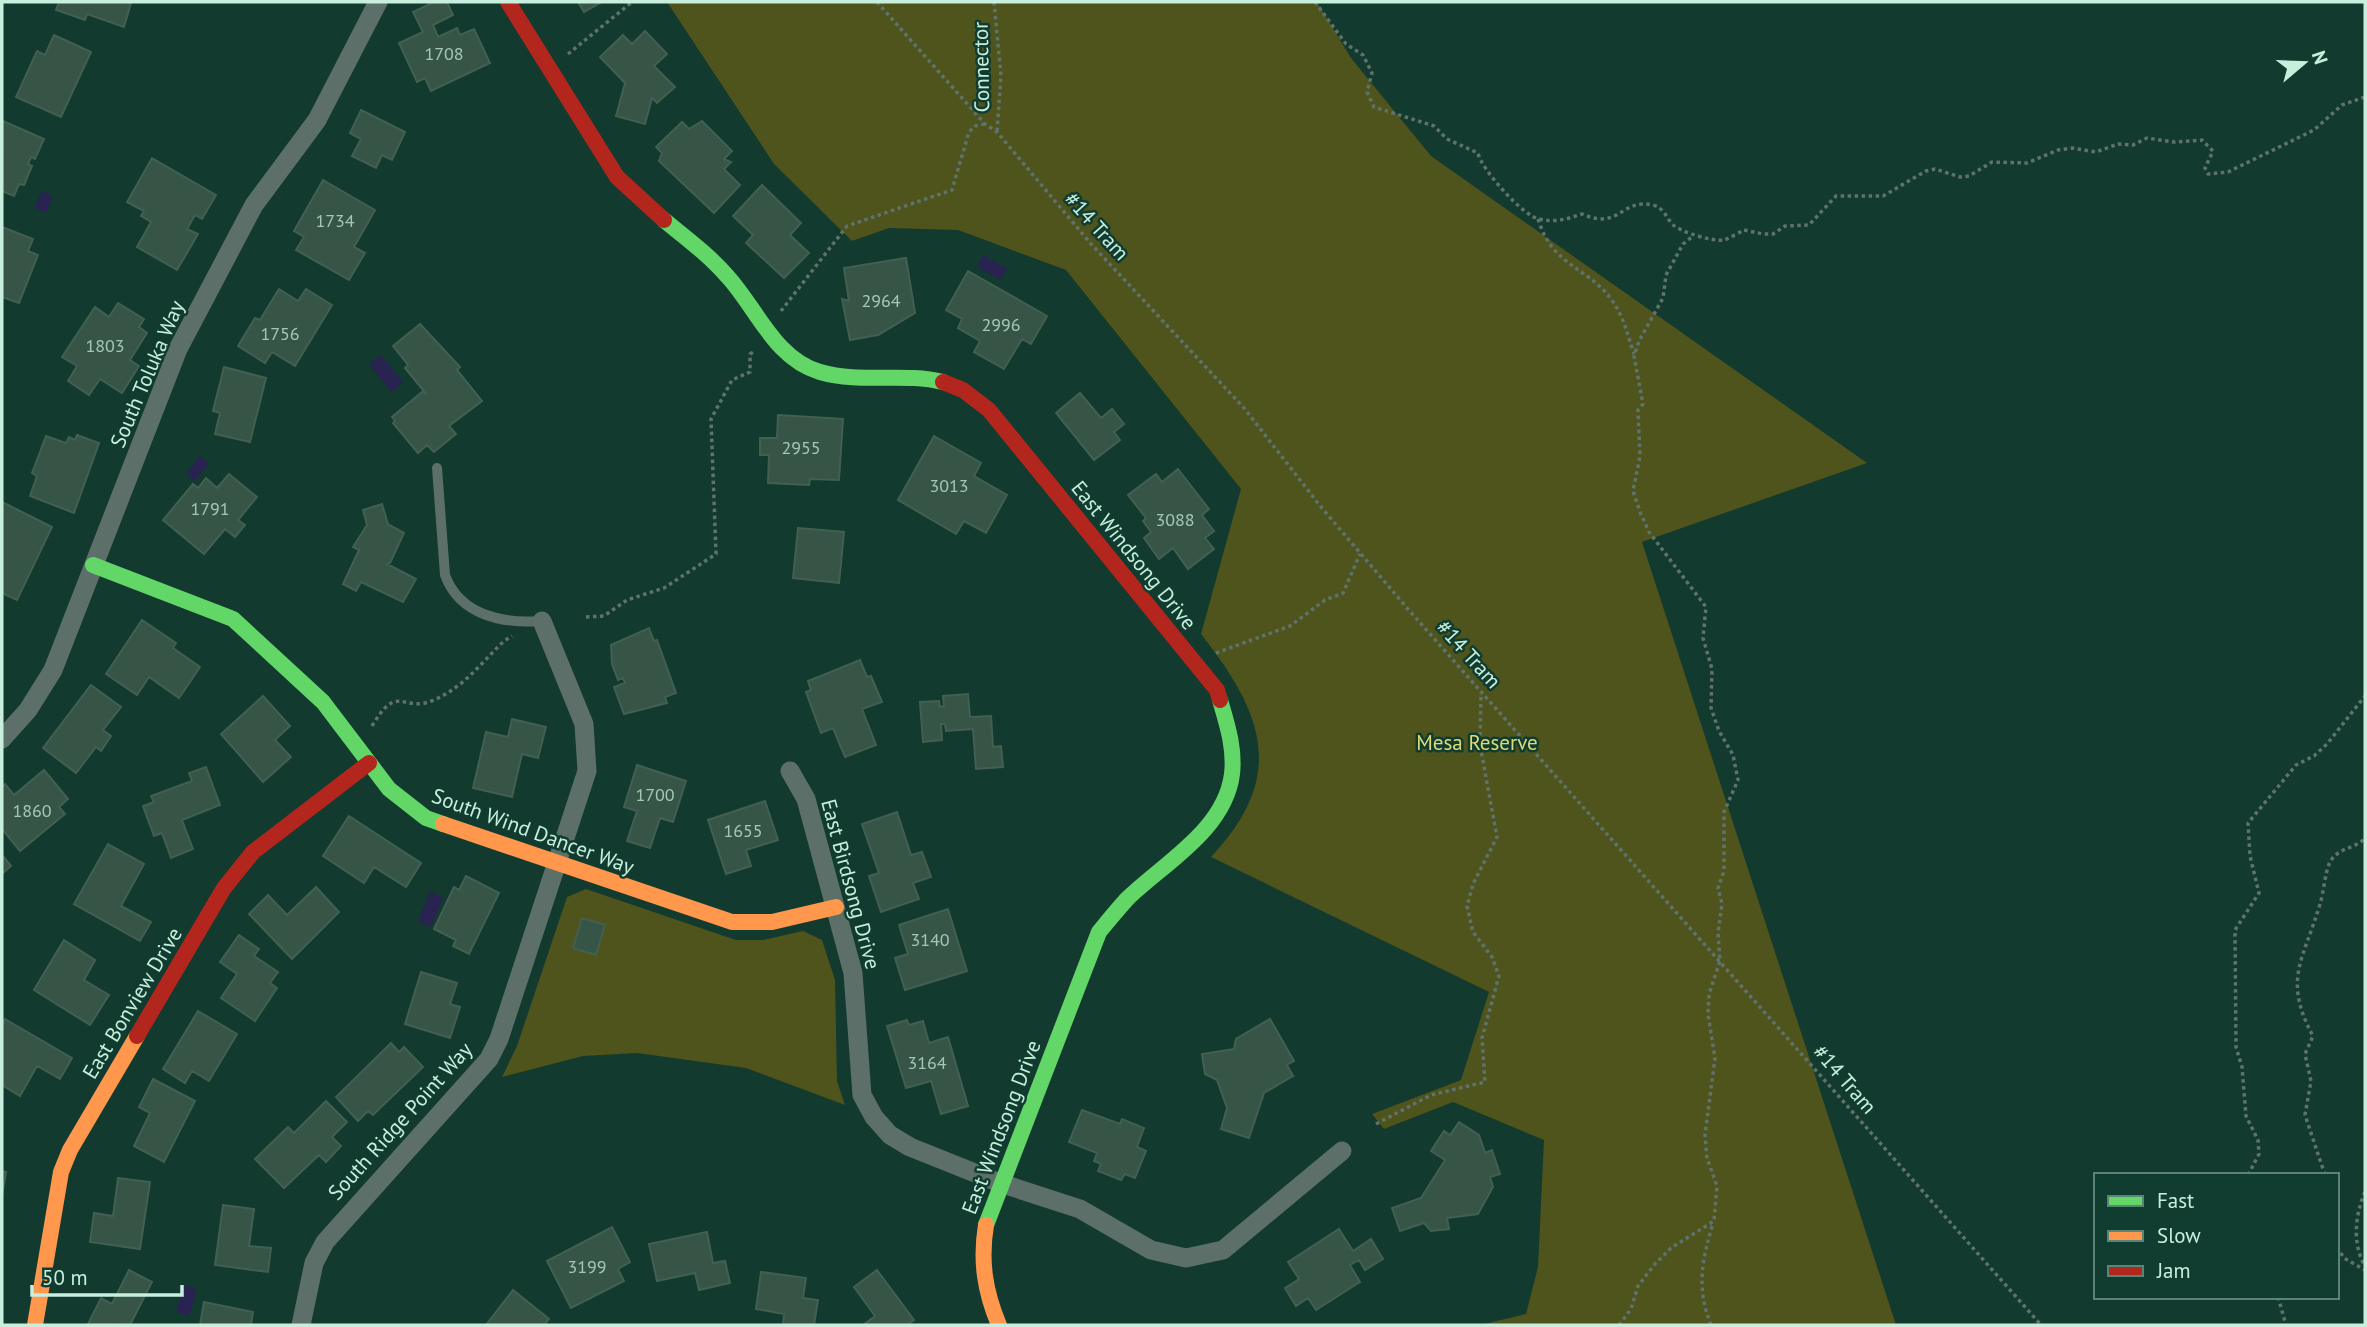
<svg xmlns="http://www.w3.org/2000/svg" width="2367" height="1327" viewBox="0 0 2367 1327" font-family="'PT Sans',sans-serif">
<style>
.green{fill:#4f531c}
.water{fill:#292352}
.building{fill:#375547;stroke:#426051;stroke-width:2}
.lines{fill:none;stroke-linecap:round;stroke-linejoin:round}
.path{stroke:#5e736c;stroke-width:3.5;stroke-dasharray:3.5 3.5;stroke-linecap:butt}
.lane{stroke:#5c6f68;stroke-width:10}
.street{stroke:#5c6f68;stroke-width:19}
.fast{stroke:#63d668;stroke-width:16}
.slow{stroke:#ff974d;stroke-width:16}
.jam{stroke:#b3261e;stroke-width:16}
.labels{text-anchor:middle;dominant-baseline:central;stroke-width:5;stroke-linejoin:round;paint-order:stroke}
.number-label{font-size:18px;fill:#a4c8b8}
.street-label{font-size:21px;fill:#c8efde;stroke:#103d2f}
.park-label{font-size:21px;fill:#dddb79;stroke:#103d2f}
</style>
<rect width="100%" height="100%" fill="#123a2f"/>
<path class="green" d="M667 2H1317L1351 58 1431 156 1867 463 1642 542 1896 1325H1480L1526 1314 1538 1267 1544 1140 1453 1102 1384 1129 1372 1114 1461 1080 1489 992 1211 857C1288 775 1263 713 1201 634L1241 489 1066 270 958 230 889 228 852 241 774 164Z
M586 889 736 940H763L803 931 822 940 835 980 837 1081 845 1105 746 1068 637 1053 583 1056 502 1077 517 1046 567 897Z"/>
<path class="water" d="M42 191 53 196 46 213 34 208Z
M983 255 1007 268 1001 280 977 267Z
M381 355 403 382 391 392 369 364Z
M200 456 209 463 195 481 186 474Z
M430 892 443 898 431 927 418 921Z
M184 1285 197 1289 189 1316 176 1312Z"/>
<path class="building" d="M59 2H126L131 3 124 27 87 14 85 20 56 10Z
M434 2H447L453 15 433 25 438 37 457 28 460 35 474 29 490 63 431 91 425 78 417 82 399 43 423 32 413 12Z
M578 2H602L584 12Z
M645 31 667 54 654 66 675 87 657 103 652 98 645 124 616 116 625 83 600 57 623 35 632 44Z
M54 35 91 52 61 117 16 97 37 51 45 55Z
M361 110 405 132 392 160 382 155 376 168 352 156 361 139 350 133Z
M3 121 44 139 35 159 31 157 28 164 32 166 24 185 19 184 14 196 2 191Z
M702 121 732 151 724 159 731 162 724 169 740 185 714 213 659 161 662 153 656 147 682 122 689 129Z
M152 158 216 195 202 219 195 215 187 229 198 234 177 270 137 247 151 222 141 216 144 211 127 202Z
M323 180 375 210 354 247 365 253 349 280 296 250 304 237 294 231Z
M762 185 801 223 790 235 809 253 784 278 746 243 753 235 733 216Z
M2 227 33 239 28 251 38 255 19 303 2 297Z
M906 258 915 313 878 335 850 340 842 299 849 301 844 268Z
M968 271 1047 316 1031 344 1022 339 1004 369 974 352 980 341 958 328 962 319 946 310Z
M279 289 298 301 306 289 332 305 295 366 272 352 265 363 238 346 255 318 260 320Z
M118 303 144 319 139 327 147 333 130 360 139 366 122 393 100 379 89 395 68 381 77 366 62 357 95 307 109 317Z
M420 324 460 367 457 370 482 401 449 426 456 434 434 452 427 445 418 453 393 423 395 421 392 417 423 391 427 395 405 368 408 365 393 346Z
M224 367 266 378 250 442 215 434 220 413 213 411Z
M1080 393 1101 418 1112 409 1124 424 1114 432 1120 440 1094 460 1056 413Z
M778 415 843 419 839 480 810 479 809 485 768 483 769 455H760V438H777Z
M77 435 99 443 74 513 30 496 37 476 32 473 46 436 66 443 69 437 75 440Z
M934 436 981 463 974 476 1007 495 986 533 964 521 956 534 898 500Z
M1178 469 1209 509 1202 515 1214 531 1205 538 1214 549 1188 569 1173 548 1159 559 1144 538 1151 532 1143 521 1146 518 1128 495 1156 474 1162 482Z
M229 474 257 497 238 520 245 525 235 537 225 529 204 554 163 520 193 484 198 488 206 478 217 488Z
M2 502 52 527 17 600 2 593Z
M382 504 388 524 404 533 390 563 387 564 416 579 403 602 361 582 356 591 343 584 359 550 353 547 367 525 363 510Z
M798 528 844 532 839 583 793 578Z
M142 620 176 643 173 648 200 667 179 698 149 677 137 695 106 674Z
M649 628 654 641 657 640 676 693 665 697 667 703 624 714 614 687 625 683 623 678 618 680 612 664 611 645Z
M860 660 867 677 871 676 882 702 862 709 876 745 845 757 833 728 821 733 806 692 811 690 808 681Z
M91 685 121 707 103 730 111 736 101 751 96 747 76 773 43 748Z
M968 694 970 717 991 716 993 747 1001 746 1003 767 976 769 973 729 946 731 945 724H941L942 740 923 742 920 702 939 701 940 707 944 706 943 696Z
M263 696 290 726 275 740 291 757 263 782 221 734Z
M512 719 546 727 538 758 522 754 512 797 473 788 486 732 508 737Z
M637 765 686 781 673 822 660 818 650 848 627 841 637 811 624 807Z
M206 767 220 805 182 820 193 849 171 858 162 833 154 836 143 806 154 802 151 796 192 781 189 773Z
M44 770 68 799 59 807 65 814 20 851 2 829V787L5 784 14 795Z
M765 801 778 840 746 850 751 866 726 874 708 820Z
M897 812 911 855 922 852 931 877 913 883 919 899 881 912 869 876 879 873 862 824Z
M349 816 421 863 406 887 374 867 364 883 323 856Z
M108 844 144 864 121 906 151 922 140 941 74 904Z
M2 855 11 866 2 874Z
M466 876 499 893 469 954 453 946 456 940 434 929 454 887 459 890Z
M316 887 339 912 292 959 249 914 268 895 287 915Z
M948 909 967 971 905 990 895 958 908 954 899 925Z
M582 918 605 925 596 955 573 948Z
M239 935 259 949 254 956 278 972 270 983 277 988 255 1021 221 998 237 974 220 962Z
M64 940 95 960 84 980 109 995 90 1025 34 990Z
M421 972 457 983 450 1004 460 1007 450 1038 405 1024Z
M198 1011 237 1034 209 1081 192 1071 185 1083 163 1069Z
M5 1019 72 1058 60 1079 37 1066 20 1096 2 1085V1025Z
M1270 1019 1294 1061 1287 1065 1293 1076 1264 1093 1249 1138 1221 1129 1227 1108 1217 1080 1205 1074 1202 1054 1234 1049 1236 1039Z
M907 1020 909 1025 923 1021 929 1043 948 1037 968 1106 941 1114 931 1081 906 1088 887 1026Z
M391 1043 399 1052 404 1047 423 1067 373 1115 368 1111 358 1121 336 1097Z
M153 1079 195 1101 164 1162 134 1146 150 1113 139 1107Z
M326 1101 347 1122 332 1137 341 1146 326 1162 319 1155 284 1188 255 1159 288 1127 294 1133Z
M1082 1110 1120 1124 1122 1119 1144 1128 1137 1147 1146 1151 1135 1178 1125 1174 1121 1180 1098 1171 1101 1164 1094 1161 1097 1153 1069 1142Z
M1459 1122 1479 1135 1485 1153 1492 1150 1500 1174 1490 1177 1493 1187 1478 1214 1447 1218 1449 1229 1431 1231 1424 1223 1400 1231 1392 1208 1421 1198 1445 1160 1431 1151 1444 1131 1450 1135Z
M2 1171 6 1172 2 1196Z
M118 1178 150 1182 140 1249 90 1242 94 1213 113 1216Z
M223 1205 254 1209 249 1246 271 1248 268 1272 215 1265Z
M612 1227 630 1262 618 1269 624 1281 571 1308 547 1261Z
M1339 1229 1353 1251 1371 1239 1383 1259 1365 1270 1359 1260 1350 1265 1360 1282 1316 1310 1308 1298 1296 1306 1285 1288 1299 1279 1288 1262Z
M707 1232 713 1263 725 1261 730 1283 699 1290 695 1273 657 1281 649 1244Z
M129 1270 152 1282 130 1325 88 1324 101 1298 112 1304Z
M877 1270 914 1320 907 1325H863L875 1316 854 1287Z
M761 1272 806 1278 803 1298 818 1300 814 1325H783L784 1314 756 1309Z
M513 1290 549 1319 544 1325H486Z
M204 1302 253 1312 251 1325H200Z"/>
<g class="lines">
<path class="path" d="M877 2 985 124 997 132 1091 244 1244 408 1321 507 1407 608 2041 1325
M994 2 1001 76 997 132
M1315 2 1346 44 1363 55 1372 73 1367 92 1374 107 1434 126 1447 139 1478 153C1481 169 1523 216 1539 219 1555 223 1567 219 1582 214 1620 231 1620 198 1653 205 1664 208 1666 217 1672 224 1680 232 1714 242 1724 240 1730 238 1738 233 1744 230L1763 234H1773L1785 226 1809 225 1836 196H1883L1926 171 1935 169 1960 177 1969 176 1992 162 2027 163 2058 150 2072 148 2096 152 2118 144 2133 145 2147 138 2174 142 2202 140 2213 151 2205 168 2208 174 2228 172 2314 130 2342 105 2365 97
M568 54 632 2
M1538 219C1553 267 1585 265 1611 299 1624 316 1627 334 1634 354
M781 311 847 226 952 190 969 132 975 126 984 124
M586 617 604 616 627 600 664 588 716 554 711 419 732 380 750 372V354L755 351
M1216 653 1290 626 1325 600 1343 593 1360 554
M372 726C399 681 401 714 434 700 464 687 481 663 504 641L512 636
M1376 1124 1431 1095 1485 1082 1482 1038 1499 976 1492 957 1473 932 1467 906 1473 884 1497 837 1480 745 1481 693
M2248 1175 2259 1154 2258 1140 2246 1116 2242 1067 2236 1047 2235 930 2259 893 2250 856 2248 823 2296 765 2314 756 2327 744 2365 696
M2325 1175 2305 1115 2311 1081 2305 1054 2313 1036C2282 979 2304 959 2320 904 2324 891 2325 872 2330 862 2338 847 2356 849 2365 838
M2365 1192C2355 1215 2352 1244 2365 1266
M2337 1247 2344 1258 2365 1270
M2278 1297 2286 1325
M1619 1325 1631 1309 1638 1286 1655 1264 1671 1248 1714 1221 1717 1186 1707 1158 1705 1135 1715 1058 1708 1014 1709 994 1720 961 1718 933 1722 904 1718 888 1724 871V812L1738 780 1733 755 1719 731 1711 708 1712 669 1703 638 1706 607 1649 532 1640 512 1633 491 1640 456 1638 410 1643 404 1634 356 1639 341 1663 298 1666 275 1683 244 1693 236
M1711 1325C1696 1288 1702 1260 1713 1223"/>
<path class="lane" d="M437 468 445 575C460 616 504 624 542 621"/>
<path class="street" d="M2 739 28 710 53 670 178 349 254 205 317 120 378 2
M790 771 806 799 853 973 862 1095 874 1117 890 1135 910 1147 1000 1183 1080 1209 1151 1250 1186 1258 1223 1250 1342 1151
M301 1325 314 1263 325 1242 489 1059 499 1039 587 771 584 724 542 621"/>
<path class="fast" d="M664 220C686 238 709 255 728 277 757 309 775 359 820 372 861 384 903 372 943 382
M93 565 233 619 323 702 389 789 426 818 443 824
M986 1225 1099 932C1108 921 1117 910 1127 899 1164 863 1225 830 1232 774 1235 748 1227 724 1220 700"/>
<path class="slow" d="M443 824 732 922H772L836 907
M986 1225C980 1261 985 1292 999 1325
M35 1325 61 1172 70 1150 137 1036"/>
<path class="jam" d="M508 2 617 177 664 220
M943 382 963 390 989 410 1217 690 1220 700
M137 1036 224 888 253 852 369 763"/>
</g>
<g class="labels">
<g class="number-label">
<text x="444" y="53">1708</text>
<text x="335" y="220">1734</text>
<text x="881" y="300">2964</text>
<text x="1001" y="324">2996</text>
<text x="280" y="333">1756</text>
<text x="105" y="345">1803</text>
<text x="801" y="447">2955</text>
<text x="949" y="485">3013</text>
<text x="210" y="508">1791</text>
<text x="1175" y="519">3088</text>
<text x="655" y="794">1700</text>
<text x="32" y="810">1860</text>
<text x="743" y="830">1655</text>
<text x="930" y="939">3140</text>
<text x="927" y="1062">3164</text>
<text x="587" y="1266">3199</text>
</g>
<g class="street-label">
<text transform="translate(981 67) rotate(-91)">Connector</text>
<text transform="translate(1097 226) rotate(48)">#14 Tram</text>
<text transform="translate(147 374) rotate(-67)">South Toluka Way</text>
<text transform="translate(1134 555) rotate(51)">East Windsong Drive</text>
<text transform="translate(1469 654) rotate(48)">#14 Tram</text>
<text transform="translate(533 831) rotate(20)">South Wind Dancer Way</text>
<text transform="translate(851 884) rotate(75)">East Birdsong Drive</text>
<text transform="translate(132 1003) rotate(-59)">East Bonview Drive</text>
<text transform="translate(1845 1079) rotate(49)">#14 Tram</text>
<text transform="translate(400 1121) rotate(-48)">South Ridge Point Way</text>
<text transform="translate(1001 1127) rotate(-69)">East Windsong Drive</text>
</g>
<g class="park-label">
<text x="1477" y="742">Mesa Reserve</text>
</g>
</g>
<rect width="2367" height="1327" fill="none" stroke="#c8efde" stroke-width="7"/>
<rect x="2094" y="1173" width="245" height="126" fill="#103d2f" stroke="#5a8475" stroke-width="2"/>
<rect x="2108" y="1196" width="35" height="10" fill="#63d668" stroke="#5a8475" stroke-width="2"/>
<text x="2157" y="1208" font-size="21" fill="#c8efde">Fast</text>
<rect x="2108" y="1231" width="35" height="10" fill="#ff974d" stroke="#5a8475" stroke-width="2"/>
<text x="2157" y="1243" font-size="21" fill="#c8efde">Slow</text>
<rect x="2108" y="1266" width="35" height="10" fill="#b3261e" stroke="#5a8475" stroke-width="2"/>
<text x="2157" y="1278" font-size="21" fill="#c8efde">Jam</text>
<g transform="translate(2304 63) rotate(71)" stroke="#103d2f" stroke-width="5" paint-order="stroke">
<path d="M0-5L12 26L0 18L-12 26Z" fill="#c8efde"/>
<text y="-10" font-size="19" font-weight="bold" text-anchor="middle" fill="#c8efde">N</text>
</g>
<path d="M32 1285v10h150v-10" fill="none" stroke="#c8efde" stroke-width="3.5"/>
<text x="42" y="1285" font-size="21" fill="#c8efde" stroke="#103d2f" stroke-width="5" paint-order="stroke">50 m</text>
</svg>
